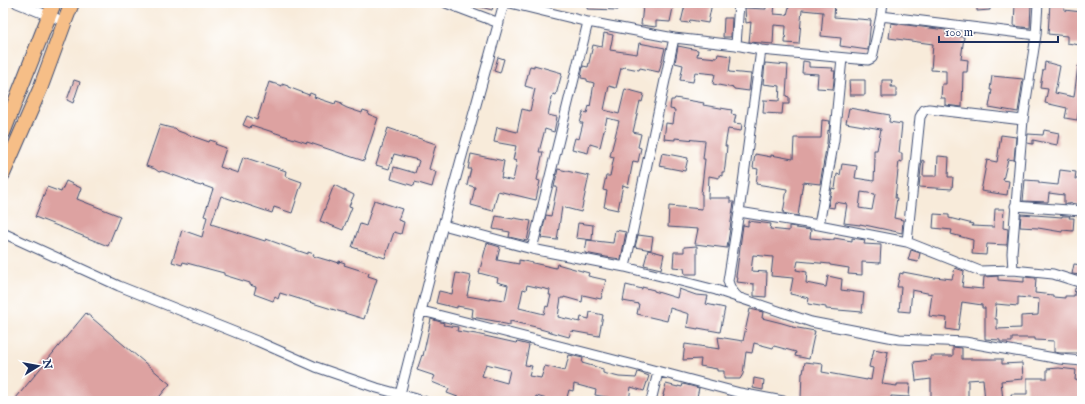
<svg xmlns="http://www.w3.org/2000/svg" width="1085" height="404" viewBox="0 0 1085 404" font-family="'IM FELL English',serif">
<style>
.building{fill:#dda2a1;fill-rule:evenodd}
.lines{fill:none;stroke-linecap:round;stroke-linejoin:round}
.minor-casing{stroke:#3c4b71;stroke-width:11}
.primary-casing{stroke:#3c4b71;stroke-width:16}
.minor{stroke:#fff;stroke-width:9}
.primary{stroke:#f6be87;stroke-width:14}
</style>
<rect width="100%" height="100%" fill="#fff"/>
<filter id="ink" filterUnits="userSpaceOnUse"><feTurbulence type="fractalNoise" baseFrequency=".025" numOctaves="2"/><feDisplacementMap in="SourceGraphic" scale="8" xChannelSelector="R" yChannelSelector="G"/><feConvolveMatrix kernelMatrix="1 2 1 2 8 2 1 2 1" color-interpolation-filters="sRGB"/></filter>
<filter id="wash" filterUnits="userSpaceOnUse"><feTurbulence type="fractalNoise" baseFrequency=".012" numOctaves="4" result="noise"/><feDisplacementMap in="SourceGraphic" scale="16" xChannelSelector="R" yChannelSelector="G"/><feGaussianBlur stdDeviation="0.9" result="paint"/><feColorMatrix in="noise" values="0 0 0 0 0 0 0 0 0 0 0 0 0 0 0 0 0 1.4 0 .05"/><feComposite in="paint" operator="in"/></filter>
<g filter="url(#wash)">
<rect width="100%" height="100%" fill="#f8ebda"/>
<g id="blocks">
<path class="building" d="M474 3H494L492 10 473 5Z
M588 3H618V10L587 9Z
M645 3H674L670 22 656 21V27L641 25 643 6H645Z
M695 3H712L708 23 690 20 689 23 681 22 685 5 694 6Z
M766 3H775L774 14 787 15 790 3H835L834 17 871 20 868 50 840 46 841 38 821 36 823 12 802 10 799 44 785 43 786 26 774 25 773 44 749 42 751 22 746 23 745 8 766 9Z
M977 3H990V10L977 11Z
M1015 3H1031L1030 28 1014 26Z
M1050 3H1065L1064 10 1082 12V27L1080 45 1067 43V36L1048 34Z
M724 18H732L731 37H723Z
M891 23 946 30V35L964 37 961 59 968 60 967 72H963L962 107 945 105V98H941L942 84H946V71L931 70 933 44 889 38Z
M604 33 613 35 610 50 637 54 639 43 665 48 659 72 640 68 639 70 624 67 623 68H621L616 88 609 86 604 110 619 114 625 89 644 94 642 102 640 101 633 132 641 134 638 147 641 148 638 162 633 161 628 187 623 185 618 210 604 207 607 191 603 190 606 176H610L614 157 610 156 619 121 607 118 600 147 590 144 588 153 572 149 575 138 579 139 583 123H580L583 112 587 113 589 106 590 107 594 83 587 81V79L581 78 583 66 588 67 593 45 602 47Z
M678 46 698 50 697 56 717 58 718 54 731 56 729 72 751 74 749 91 734 89V88L713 84 715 74 695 72 693 82 680 80 683 65 675 63Z
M498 57 504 59 500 73 494 71Z
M803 61 809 62V67L833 68 832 71H835L833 89 817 88 818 74 802 73Z
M1045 62 1060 66 1055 93 1074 97 1078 66H1082V97H1081L1077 120 1065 118 1067 108 1045 103 1048 89 1040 88 1043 70H1044Z
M765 63 788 65 786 96 789 97V104H783L782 114 763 113 764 100 779 101 780 86 763 84Z
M534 65 562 73 556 95 553 94 548 115 557 117 554 132 545 129 539 152H543L537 180 540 181 536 200 498 191 493 211 471 205 475 187 467 185 471 169H468L471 154 504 161 501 178 513 181 517 161 513 160 516 146 494 142 497 127 517 132 522 109 530 111 535 89 525 86 530 66 534 67Z
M992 76 1023 79 1018 112 989 107 992 90H990Z
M74 80 80 82 73 103 67 100Z
M849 80H865V95H850Z
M882 80H892L891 87H896V97H882Z
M269 82 282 86V84L288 86V87L309 95 310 93 315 95 314 97 335 104 336 101 342 103 341 105 347 108 362 113 363 110 369 112 368 114 378 118 364 161 307 142V143L251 125 250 128 243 125 247 116 257 120Z
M675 98 704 103 703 105 732 110 731 114 736 115 734 123 742 124 741 131 728 129 725 146H727L725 167 724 172H722V176L719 175V178L709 176 708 198H730V202H734L727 248 695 244 698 229 668 227 669 206 702 209V194H701L705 159H703L705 141 675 138V140L664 139 666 123 673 124 675 110 670 109 671 100H674Z
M849 108 890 115 889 122 902 124 899 153H902V162L899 161 895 198H897L894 218 903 220 902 233 860 224V225L844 223 847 204 835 202 834 208 828 207 832 188 835 189 837 174 840 175 842 164 857 166 855 178 874 181 875 159H874V150H877L881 129 846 123ZM861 192 875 194 872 210 859 208Z
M822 120 830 121 829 131 828 130 827 143 820 184 803 182 798 216 783 213 787 189 756 184 758 169 753 168 755 154 771 157V155L793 159 794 138H821Z
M160 125 171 128H175L178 131 209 142 210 140 216 142 215 144 226 148 220 167 238 173 243 157 286 171 285 176 302 182 292 213 274 207 272 213 221 196 211 224 265 241 266 239 299 251 308 254V252L314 254 313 256 330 261V260L339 263V261L345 263 344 265 369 273 368 276 377 279 364 319 280 293 278 299 275 297 273 301 254 294 256 287 250 285V283L224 275V273L183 262 182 265 172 262 182 230 202 237 207 217 204 216 213 189 202 185 201 186 194 184V183L184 179 162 171 159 172 155 169 146 166Z
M388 128 436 144 429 169 436 172 432 187 415 182 414 186 391 179 394 167 415 173 419 161 418 160 394 154 389 169 376 165Z
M1044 130 1059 133 1057 145 1033 140V144L1027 143 1028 134 1043 135Z
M1001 135 1016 137 1014 160 1008 159 1003 180 1009 181 1007 195 981 191 987 160 997 162Z
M662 153 688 158 685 171 659 166Z
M938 156 949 157 948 177H953L952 189 919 187 922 160 924 161 923 176H937Z
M558 169 589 176 581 212 562 207 557 240 541 238 546 215 551 216 557 187H554Z
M1060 170 1076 172 1075 179H1082V205L1070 203V204H1064V195L1049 193 1048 202 1023 201 1025 180 1039 181V183L1058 185Z
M66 181 81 188 77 199 120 216 108 246 35 217 47 187 61 192Z
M334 185 354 195 349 206 352 207 343 230 320 221Z
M374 200 402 209 398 220 404 222 401 234 394 232 385 258 352 247 360 224 366 226Z
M995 209H1004L1003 228 1008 229 1007 245 987 244 986 255 972 254 973 240 951 234 952 230 933 228 934 214 949 215V218L973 224 972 226 994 227Z
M1021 214 1062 217V216H1070L1069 218H1074L1073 231 1062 230V232L1038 228 1020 227Z
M496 216 513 219 514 218 531 221 527 241 509 237 510 232 493 229Z
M748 221 771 224 770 229 789 231V226L796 227V228L811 230 810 238 834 240V238L852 241V238L865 240 864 244 881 245 880 263 862 262V275L848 274 849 268 830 265V264L798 261 796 270 807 272 806 283 826 287 828 276 842 279 841 290 864 293 862 312 826 309V307L808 304 809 298 790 294 793 278 771 276 773 257 753 255 751 271 767 272 766 297 754 296V284L737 282 738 278 736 277 743 225 748 226Z
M578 223 593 225 592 240 576 238Z
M615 230 626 232 621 259 606 257 585 253 587 240 613 243Z
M638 235 653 237 651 250 635 247Z
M487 243 500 247 497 260 519 264V260L556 268 557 264 589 273 588 276 606 280 601 299 583 295 582 302 564 297V298H561L558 317 580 322 581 317 589 319 590 312 603 315 599 336 571 331 569 337 540 329V328L510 321V325L500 323V322L472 317 473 309 457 306V308L436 303 439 291 452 294 456 273 471 276 467 296 490 300V298L505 300 508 285 497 282 498 278 479 273ZM527 285 550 290 549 295H551L548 307 546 306 544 314 519 308 523 289 526 290Z
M697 246V274H685L684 268 673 267 674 252H684V247Z
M648 250 664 254 661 269 644 265Z
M911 250 920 253 918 262 908 260Z
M1074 264 1082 265V275L1072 274Z
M955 268 964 271 962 287 983 289 984 277 998 276V280L1024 282V277L1036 278 1035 293 1053 295V297L1065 298V296H1074L1075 288 1082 289V353H1060L1054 352V341L1035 340V338H1012V342H1000V340L985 339V308H982V305L962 302 958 331 946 329 947 318 929 316 932 294 912 290 910 312 899 311 901 287H897L900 273 903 274V272L935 278V277L952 279ZM1018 297 1039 299 1038 315 1021 316V328L997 329V319H995L996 304 1018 306Z
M626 285 642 289V287L654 290V291L677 298 679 289 696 295 708 296 706 304 725 308 720 332 698 328V329L687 327 689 314 670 308 667 321 637 314 639 304 623 301Z
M750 309 763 312 762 318 782 323 792 326V327L815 331 809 359 795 356 796 352 774 346 773 348 754 343 752 353 746 352 743 374 740 379H724V371H717V369L700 366 701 359 683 360 685 344 720 349 718 337 743 341Z
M86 313 170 384 156 401H19L16 398Z
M431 319 444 323 443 325 458 327 457 331 476 334 516 343 517 342 529 345 525 365 532 366 529 376 541 378 545 366 565 371 569 355 583 358 582 363 603 369V373L619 377 636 378 638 372 649 376 644 391 631 387 629 401 595 395 596 390 574 384 573 391 569 390 566 401H554L536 396 535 401H498L489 398 488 401H478L463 397V399L447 393 449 389 432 382 435 376 417 370 422 355 423 356ZM486 364 510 370 507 383 482 376Z
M953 347 962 348V359H1002V364L1022 363 1023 379 1001 381 1003 400 985 401 983 379 968 380V401H931V379L916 381 914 362 931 360V356H953Z
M874 349 888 352 882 384 897 386V384H910L909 397 891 396V401H837L815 397V399L801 398 802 373H803L805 362 823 364 822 372 867 380V379L871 380 873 368 869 367 871 358H872Z
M1059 368 1076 370 1075 380 1082 381V389H1080V401H1012L1011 394H1027V378H1047V369Z
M754 378 764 380 763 390 753 388Z
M666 384 678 387V386L682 387 683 384 699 388 696 401H662L664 395H663Z"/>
</g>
</g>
<g filter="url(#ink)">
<use href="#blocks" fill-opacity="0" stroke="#3c4b71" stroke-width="1"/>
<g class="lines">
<defs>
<path id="minor" d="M17 3 49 16 65 21
M446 3 499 23
M510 3 588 22 674 38 736 45 761 50 868 60 872 58 881 16 883 3
M881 16 1036 35
M736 45 739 3
M1015 206 1082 211
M739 212 819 225 907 242 980 271 1013 270 1053 274 1082 283
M443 225 532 249 625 267 716 290 811 322 899 339 965 342 1060 359 1082 361
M819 225 834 140 842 58
M3 233 119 286 257 341 316 367 377 388 424 401
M907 242 920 117 924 110 929 109 1023 120
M532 249 588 22
M625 267 674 38
M1013 270 1012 253 1023 120 1036 35 1038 3
M739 298C733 293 730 289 728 281L739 212 761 50
M422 311 638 366 740 393 783 401
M396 401 400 394 443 225 504 3
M651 401 658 372"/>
<path id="primary" d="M3 133 54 3
M3 174 40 89 65 21 72 3"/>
</defs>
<use href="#minor" class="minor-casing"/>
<use href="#primary" class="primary-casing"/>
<use href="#minor" class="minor"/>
<use href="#primary" class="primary"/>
</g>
</g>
<rect width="1085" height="404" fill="none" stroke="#fff" stroke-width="16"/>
<g transform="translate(38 366) rotate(79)" stroke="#ffffff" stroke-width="3" paint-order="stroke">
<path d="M0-3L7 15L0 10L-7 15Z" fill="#1b2f5e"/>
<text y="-6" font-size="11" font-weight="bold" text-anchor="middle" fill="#1b2f5e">N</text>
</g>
<path d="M939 36v6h119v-6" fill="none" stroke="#1b2f5e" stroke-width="2"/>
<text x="945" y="36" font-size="12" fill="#1b2f5e" stroke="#ffffff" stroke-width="3" paint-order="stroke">100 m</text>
</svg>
